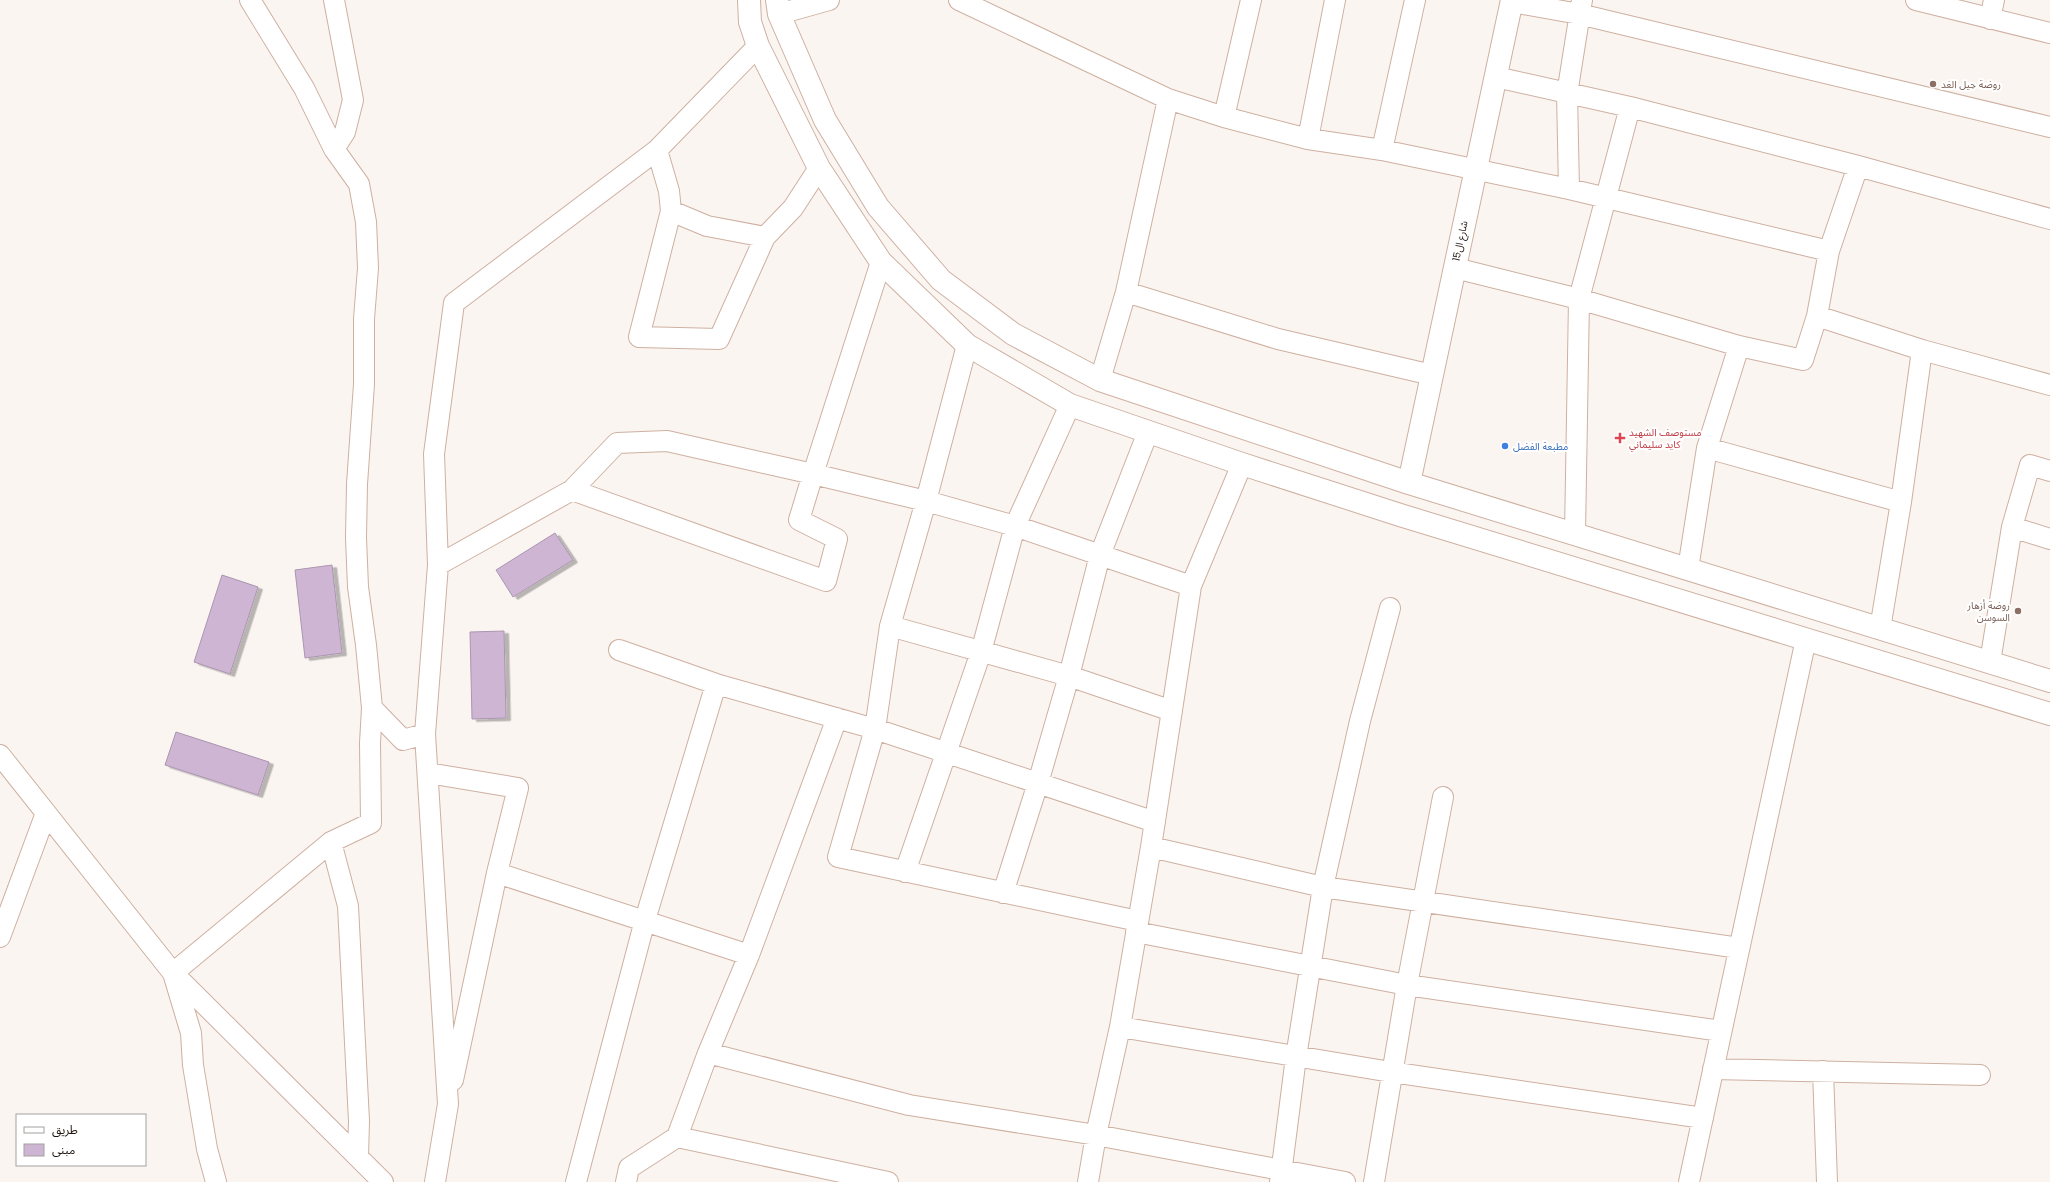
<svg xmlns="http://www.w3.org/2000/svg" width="2050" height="1182" viewBox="0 0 2050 1182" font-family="Poppins,'Noto Sans Arabic',sans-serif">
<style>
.building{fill:#ceb5d4;stroke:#aa96af;filter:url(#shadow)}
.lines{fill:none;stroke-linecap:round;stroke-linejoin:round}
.minor-casing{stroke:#ceb0a0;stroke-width:22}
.major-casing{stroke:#ceb0a0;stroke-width:24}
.minor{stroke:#fff;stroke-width:20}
.major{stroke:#fff;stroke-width:22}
.education-dot{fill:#8d6e63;stroke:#fff;stroke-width:1.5}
.health-dot{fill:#e0444e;stroke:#fff;stroke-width:1.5}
.shop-dot{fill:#3f7fe0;stroke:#fff;stroke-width:1.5}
.labels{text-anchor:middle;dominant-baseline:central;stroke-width:4;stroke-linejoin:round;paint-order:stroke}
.education-label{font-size:10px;fill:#785e54;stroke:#fff;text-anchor:start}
.street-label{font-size:10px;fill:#1f150f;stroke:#fff}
.health-label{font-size:10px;fill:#be3a42;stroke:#fff;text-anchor:start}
.shop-label{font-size:10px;fill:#366cbe;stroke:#fff;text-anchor:start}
</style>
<defs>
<filter id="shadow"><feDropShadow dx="4.5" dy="2.5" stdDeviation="0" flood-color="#0004"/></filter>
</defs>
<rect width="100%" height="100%" fill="#fbf5f2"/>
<path class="building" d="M555 533 573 560 513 597 496 570Z
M332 565 342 653 305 658 295 570Z
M222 575 258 587 230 674 194 662Z
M504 631 506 718 472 719 470 632Z
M176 732 269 762 258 795 165 765Z"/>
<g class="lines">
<defs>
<path id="minor" d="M334 0 353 100 345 132 334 149
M959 0 1168 99 1224 117 1308 139 1382 150 1569 189 1829 251
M1916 0 2050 33
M1512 2 1579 14 2050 127
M779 14 829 0
M1990 19 1994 0
M1496 77 1630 107 1858 166 2050 219
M1224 117 1251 0
M1308 139 1335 0
M657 150 669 191 671 211 707 226 765 237 793 208 819 168
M1382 150 1415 0
M1569 189 1567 94 1582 0
M671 211 639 337 719 339 765 237
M1455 268 1579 299 1739 346 1803 360 1817 316 1829 251 1858 166
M1126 292 1278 339 1432 375
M1817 316 1922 350 2050 385
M967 345 926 501 890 626 875 729 838 857 1138 921
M1100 380 1126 292 1168 99
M1707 448 1901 502
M572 490 826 581 837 539 799 520 813 474 926 501 1015 526 1191 586
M2012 527 2050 539
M1575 534 1579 299 1630 107
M438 565 572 490 617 443 667 441 813 474 881 262
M1688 569 1707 448 1739 346
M890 626 1069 676 1172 711
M1880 629 1901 502 1922 350
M619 650 716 684 875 729 1155 822
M1990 662 2012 527 2030 465 2050 471
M372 708 403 740 425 734
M0 755 173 973 383 1182
M428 773 518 788 497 873 453 1080
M331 842 348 906 359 1121 358 1157
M1151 847 1323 887 1739 948
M905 872 981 652 1015 526 1070 405
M497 873 749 955
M1003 893 1038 783 1069 676 1100 555 1148 432
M1136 932 1407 985 1721 1031
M0 937 46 813
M1120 1027 1391 1072 1703 1118
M708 1053 909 1105 1096 1135 1345 1182
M1713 1069 1980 1075
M1823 1071 1827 1182
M677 1137 888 1182
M216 1182 207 1149 193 1065 191 1033 173 973 331 842 371 823 370 743 372 708 366 645 358 587 356 538 357 484 364 384V319L368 268 366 222 359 184 334 149 304 88 250 0
M435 1182 448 1104 425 734 438 565 434 454 454 303 657 150 758 46
M576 1182 645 920 716 684
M626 1182 629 1168 677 1137 708 1053 749 955 837 718
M1088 1182 1096 1135 1120 1027 1151 847 1191 586 1242 464
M1280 1182 1296 1057 1323 887 1360 721 1390 608
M1374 1182 1407 985 1443 797
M1689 1182 1806 639"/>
<path id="major" d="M749 0 750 22 758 46 819 168 881 262 967 345 1070 405 1242 464 1400 515 2050 714
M777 0 779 14 825 120 878 207 941 280 1013 334 1100 380 1409 483 2050 681
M1409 483 1512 0"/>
</defs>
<use href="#minor" class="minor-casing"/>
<use href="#major" class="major-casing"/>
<use href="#minor" class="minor"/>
<use href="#major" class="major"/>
</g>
<g class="education-dot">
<circle cx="1933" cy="84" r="4"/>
<circle cx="2018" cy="611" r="4"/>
</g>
<path class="health-dot" d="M1618 432h4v4h4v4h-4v4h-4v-4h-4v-4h4z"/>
<circle class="shop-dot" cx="1505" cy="446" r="4"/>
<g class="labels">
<g class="education-label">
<text x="1941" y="84">روضة جيل الغد</text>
<text x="2010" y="605" text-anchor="end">روضة أزهار<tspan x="2010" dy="12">السوسن</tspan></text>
</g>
<g class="street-label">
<text transform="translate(1460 241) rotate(-78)">شارع ال15</text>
</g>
<g class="health-label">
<text x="1629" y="432">مستوصف الشهيد<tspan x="1629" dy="12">كايد سليماني</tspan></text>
</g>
<g class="shop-label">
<text x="1513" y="446">مطبعة الفضل</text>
</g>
</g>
<rect x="16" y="1114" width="130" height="52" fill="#ffffff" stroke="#a5a19f"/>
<rect x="24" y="1127" width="20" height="6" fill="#ffffff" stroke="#a5a19f"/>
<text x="52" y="1134" font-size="12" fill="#1f150f">طريق</text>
<rect x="24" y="1144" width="20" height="12" fill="#ceb5d4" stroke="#a5a19f"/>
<text x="52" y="1154" font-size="12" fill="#1f150f">مبنى</text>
</svg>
